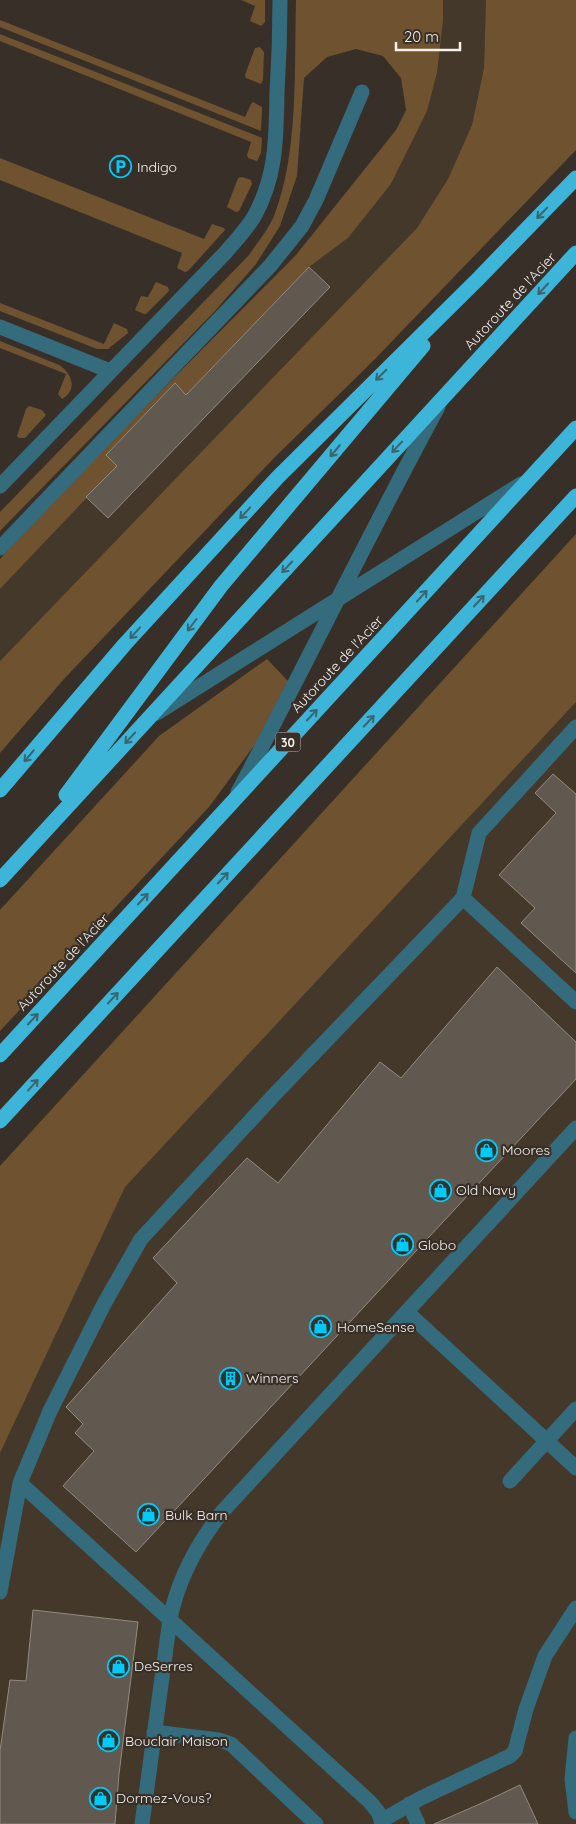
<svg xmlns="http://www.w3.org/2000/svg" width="576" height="1824" viewBox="0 0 576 1824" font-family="Quicksand,sans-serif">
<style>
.built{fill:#44382a}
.green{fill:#6f522f}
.building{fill:#61584f;stroke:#938a80}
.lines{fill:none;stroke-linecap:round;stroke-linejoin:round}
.minor{stroke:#346b7d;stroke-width:15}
.highway{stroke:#3cb5d8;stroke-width:15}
.oneway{stroke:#3a656e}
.labels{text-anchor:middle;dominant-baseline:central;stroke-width:4.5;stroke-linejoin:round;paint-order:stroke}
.shield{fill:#383028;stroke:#bdb7b0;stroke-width:1}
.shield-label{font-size:12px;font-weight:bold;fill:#f6f1eb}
.poi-label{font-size:14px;fill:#f6f1eb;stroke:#383028;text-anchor:start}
.street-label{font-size:14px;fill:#f6f1eb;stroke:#383028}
</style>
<rect width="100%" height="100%" fill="#383028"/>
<path class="built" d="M443 0H486L484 68 472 125 448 179 417 228 0 661V589L117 466 106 455 175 383 186 395 309 267 348 238 391 184 427 111 437 73 443 21Z
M576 624V1824H0V1211Z"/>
<path class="green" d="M241 0H265V22L261 26 250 21 255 6Z
M296 0H443V21L437 73 427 111 391 184 348 238 309 267 186 395 174 384 106 455 117 466 0 589V559L80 472 296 255 396 130 406 110 401 78 383 56 356 49 327 57 304 78 297 176 280 226 256 264 214 312 0 531V512L249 255C257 243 268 230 274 216 299 152 294 69 296 0Z
M486 0H576V150L374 360 275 457 64 679 0 753V661L417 228 448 179 472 125 484 68Z
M0 20 245 117 251 104 253 102 262 107V109L261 131 0 27Z
M0 34 262 138 261 153 257 161 248 158 247 155 251 142 0 41Z
M260 47 264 52 263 80 261 84 246 78 245 75 255 48Z
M0 158 204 239 212 224 224 228 225 230 188 271 185 272 177 268 182 253 0 180Z
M242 177 251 180 252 184 239 211 236 212 227 207 238 178Z
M156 282 168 287 169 291 146 314H144L135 310 141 296 148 297Z
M0 303 104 344 114 323 127 329 128 333 108 349H97L0 311Z
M0 341 59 365C72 373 78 390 62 399L58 394 66 374 0 348Z
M29 406 42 410 46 415 25 438H19L17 436 26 409Z
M576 534V702L125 1187 0 1453V1166Z
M267 659 288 681 256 743 209 807 0 1031V910L159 736Z"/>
<path class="building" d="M309 267 330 287 108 518 86 497 117 466 106 455 175 383 186 395Z
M553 774 576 794V973L521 923 535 908 499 875 556 813 535 793Z
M497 967 576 1042V1079L136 1552 63 1486 94 1451 75 1433 83 1424 66 1407 177 1283 153 1258 247 1158 278 1183 380 1062 401 1078Z
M33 1610 138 1622 119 1774 115 1824H0V1751L10 1680 26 1681Z
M520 1785 538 1824H434L482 1803Z"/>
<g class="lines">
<path class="minor" d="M0 327 110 371
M0 486 226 252C236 240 247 229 255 215 277 174 276 137 277 92 279 61 280 31 280 0
M0 548 270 266 302 226 316 200 362 92
M157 713 521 484
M238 792C306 665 369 534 438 407
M463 898 576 1002
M407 1312 576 1468
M510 1481 576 1409
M20 1483 370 1802 378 1812 383 1824
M0 1592 20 1483 50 1411 104 1304 141 1239 275 1094 463 898 479 833 576 727
M154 1732 219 1740 231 1744 316 1824
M576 1738 572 1779 576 1812
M409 1804 418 1824
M381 1821 421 1798 510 1756 515 1751 526 1709 545 1656 576 1608
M142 1824 170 1619C178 1579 197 1544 222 1512L576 1128"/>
<path class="highway" d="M0 790 125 644 278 477 478 279 576 178
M66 795 221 586 423 346
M0 880 576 253
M0 1055 576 428
M0 1121 576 496"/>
</g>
<defs><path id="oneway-shaft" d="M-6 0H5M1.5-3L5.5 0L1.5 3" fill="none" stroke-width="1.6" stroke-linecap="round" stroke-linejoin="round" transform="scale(1.25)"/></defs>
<g class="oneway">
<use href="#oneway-shaft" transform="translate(542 213) rotate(134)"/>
<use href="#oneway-shaft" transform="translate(543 289) rotate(133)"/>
<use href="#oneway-shaft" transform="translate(381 375) rotate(135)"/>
<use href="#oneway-shaft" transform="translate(397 447) rotate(133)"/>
<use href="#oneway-shaft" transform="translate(335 451) rotate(130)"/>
<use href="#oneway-shaft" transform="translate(245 513) rotate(133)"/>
<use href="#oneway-shaft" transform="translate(287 567) rotate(133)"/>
<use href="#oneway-shaft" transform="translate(422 596) rotate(-47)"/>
<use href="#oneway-shaft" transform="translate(479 601) rotate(-47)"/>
<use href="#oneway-shaft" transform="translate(192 625) rotate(127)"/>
<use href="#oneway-shaft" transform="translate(135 633) rotate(132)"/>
<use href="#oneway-shaft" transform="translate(312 715) rotate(-47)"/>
<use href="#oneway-shaft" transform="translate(369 721) rotate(-47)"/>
<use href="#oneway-shaft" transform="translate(130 738) rotate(133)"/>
<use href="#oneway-shaft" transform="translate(29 756) rotate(130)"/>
<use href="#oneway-shaft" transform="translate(223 878) rotate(-47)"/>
<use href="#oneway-shaft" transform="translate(143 899) rotate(-47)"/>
<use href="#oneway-shaft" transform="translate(113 998) rotate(-47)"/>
<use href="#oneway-shaft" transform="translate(33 1019) rotate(-47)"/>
<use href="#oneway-shaft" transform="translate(33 1085) rotate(-48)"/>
</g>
<defs>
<symbol id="parking-ring" viewBox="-11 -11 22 22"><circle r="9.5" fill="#383028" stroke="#00cbf8" stroke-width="1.5"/><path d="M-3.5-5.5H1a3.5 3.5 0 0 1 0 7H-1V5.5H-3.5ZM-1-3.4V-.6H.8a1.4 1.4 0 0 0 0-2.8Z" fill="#00cbf8"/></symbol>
<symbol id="shop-ring" viewBox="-11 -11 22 22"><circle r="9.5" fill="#383028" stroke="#00cbf8" stroke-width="1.5"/><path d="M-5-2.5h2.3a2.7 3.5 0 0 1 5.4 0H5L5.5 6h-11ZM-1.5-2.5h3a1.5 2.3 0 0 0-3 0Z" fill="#00cbf8"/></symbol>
<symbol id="building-ring" viewBox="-11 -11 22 22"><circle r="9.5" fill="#383028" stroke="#00cbf8" stroke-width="1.5"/><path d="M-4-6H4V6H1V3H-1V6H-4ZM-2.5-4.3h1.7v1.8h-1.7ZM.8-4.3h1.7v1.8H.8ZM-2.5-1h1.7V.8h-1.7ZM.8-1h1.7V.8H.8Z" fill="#00cbf8"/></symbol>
</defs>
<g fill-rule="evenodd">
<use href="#parking-ring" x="108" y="154" width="25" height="25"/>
<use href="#shop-ring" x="474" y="1138" width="25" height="25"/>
<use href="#shop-ring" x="428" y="1178" width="25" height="25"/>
<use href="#shop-ring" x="390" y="1232" width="25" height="25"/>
<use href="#shop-ring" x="308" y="1314" width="25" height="25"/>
<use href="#building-ring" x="218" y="1366" width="25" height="25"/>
<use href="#shop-ring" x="136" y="1502" width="25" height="25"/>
<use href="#shop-ring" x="106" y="1654" width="25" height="25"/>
<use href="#shop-ring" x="96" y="1728" width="25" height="25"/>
<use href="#shop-ring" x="88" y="1786" width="25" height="25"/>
</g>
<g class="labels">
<rect class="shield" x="275.5" y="732.5" width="25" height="19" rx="4"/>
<g class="shield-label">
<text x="288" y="742">30</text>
</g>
<g class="poi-label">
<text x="137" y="167">Indigo</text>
<text x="502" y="1150">Moores</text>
<text x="456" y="1190">Old Navy</text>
<text x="418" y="1245">Globo</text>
<text x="337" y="1327">HomeSense</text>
<text x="246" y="1378">Winners</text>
<text x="165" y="1515">Bulk Barn</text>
<text x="134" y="1666">DeSerres</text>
<text x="125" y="1741">Bouclair Maison</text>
<text x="116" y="1798">Dormez-Vous?</text>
</g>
<g class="street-label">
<text transform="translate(510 301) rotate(-47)">Autoroute de l'Acier</text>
<text transform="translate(337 664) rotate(-47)">Autoroute de l'Acier</text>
<text transform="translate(63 962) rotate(-47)">Autoroute de l'Acier</text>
</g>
</g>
<path d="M396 42v8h64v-8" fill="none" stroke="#f6f1eb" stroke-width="2.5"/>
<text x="404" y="42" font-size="15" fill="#f6f1eb" stroke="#383028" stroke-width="4" paint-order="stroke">20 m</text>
</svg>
